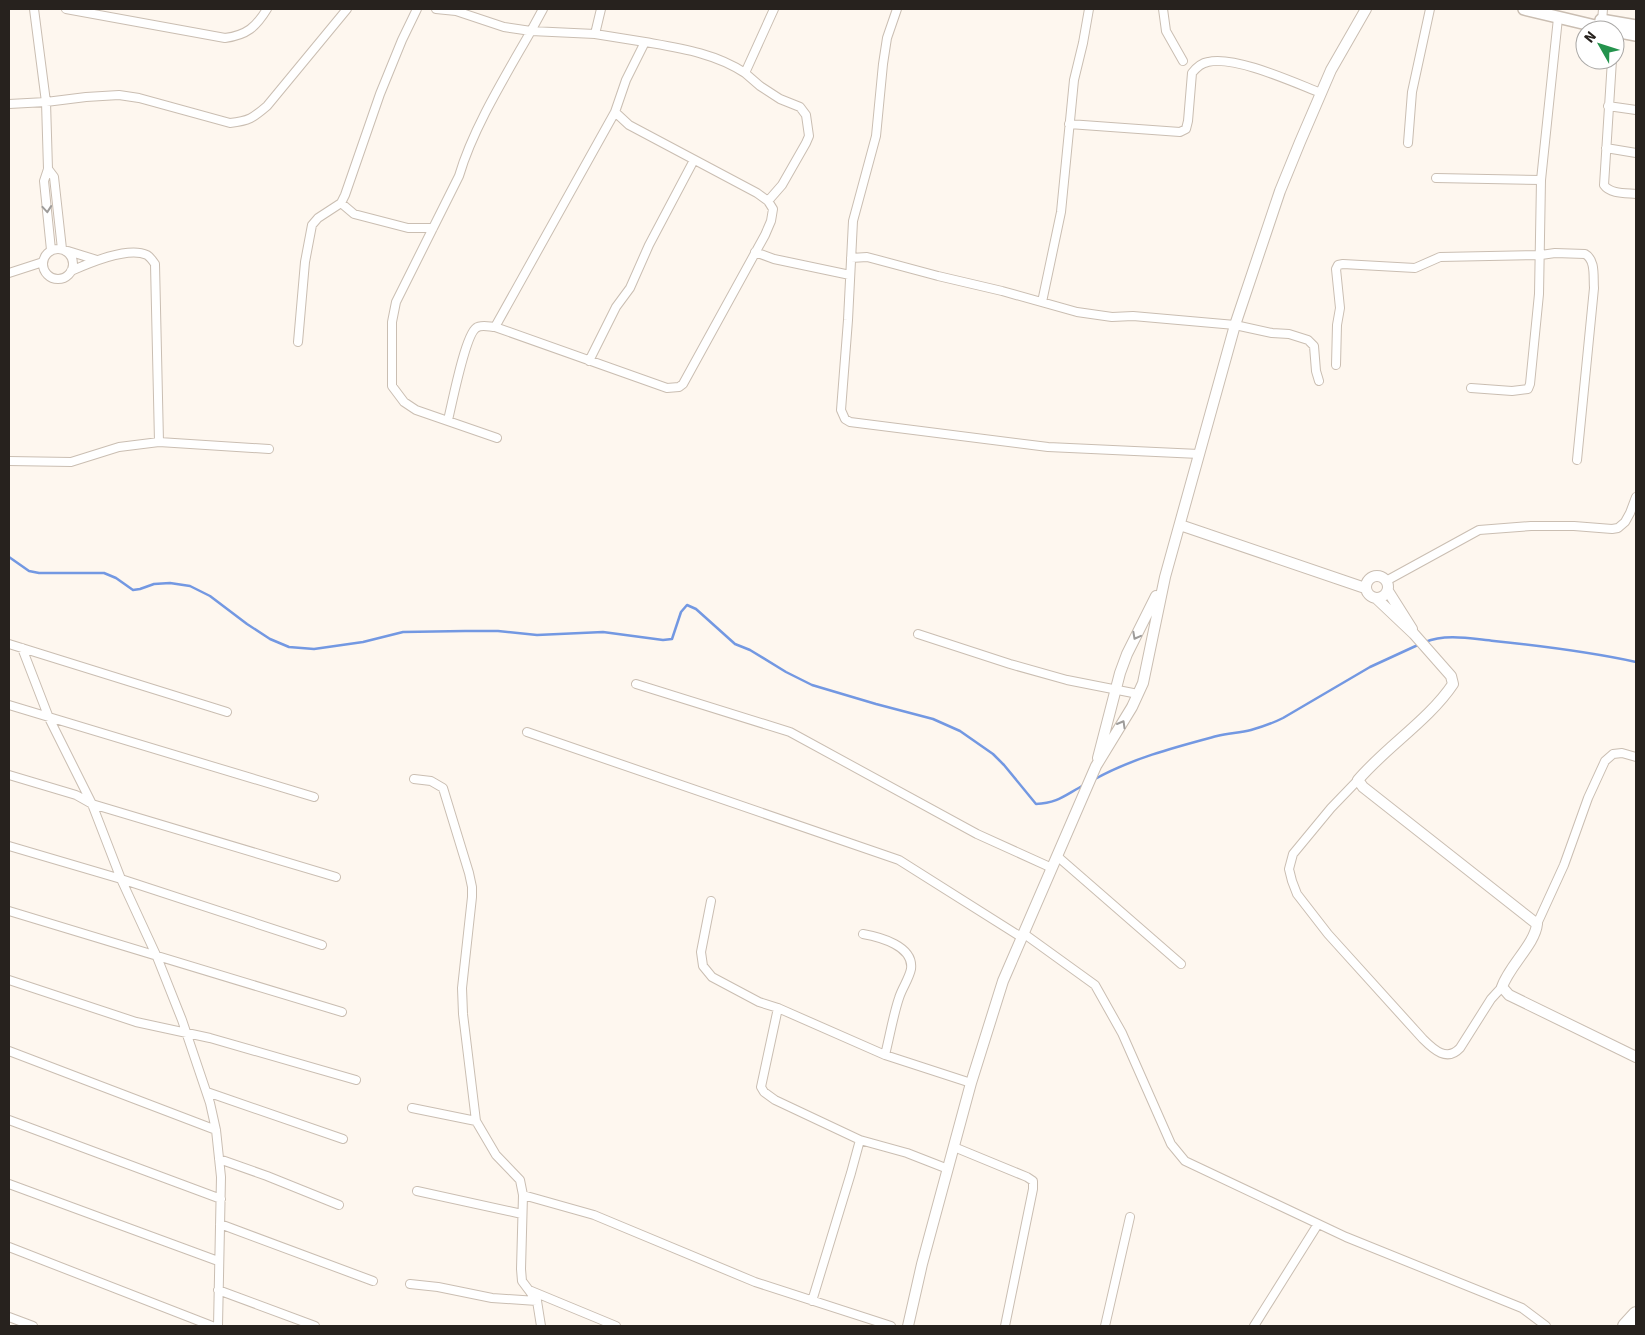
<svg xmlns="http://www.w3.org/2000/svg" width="1645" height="1335" viewBox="0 0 1645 1335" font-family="Signika,sans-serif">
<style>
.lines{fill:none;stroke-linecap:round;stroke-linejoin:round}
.stream{stroke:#7398e2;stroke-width:2.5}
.minor-casing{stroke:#cabeb2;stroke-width:10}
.tertiary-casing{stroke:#cabeb2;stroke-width:12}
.secondary-casing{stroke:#cabeb2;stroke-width:14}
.trunk-casing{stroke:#cabeb2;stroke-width:16}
.minor{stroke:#fff;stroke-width:8}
.tertiary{stroke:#fff;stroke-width:10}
.secondary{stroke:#fff;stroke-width:11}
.trunk{stroke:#fff;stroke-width:14}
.oneway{stroke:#9e9c9a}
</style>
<rect width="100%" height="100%" fill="#fef7ef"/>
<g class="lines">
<path class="stream" d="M9 557 29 571 39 573H104L116 578 133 590 140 589 154 584 170 583 190 586 210 596 247 624 270 639 289 647 314 649 363 642 403 632 465 631H498L537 635 603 632 663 640 672 639 681 612 687 605 696 609 735 644 750 650 786 672 812 685 876 704 933 719 960 731 993 754 1004 765 1036 804C1058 803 1065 795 1084 785
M1425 642C1446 633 1473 639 1494 641 1542 646 1590 652 1636 662
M1095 779C1133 758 1176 747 1217 736 1229 733 1240 733 1251 730 1262 727 1273 723 1283 718L1370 667 1420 644"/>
<defs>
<path id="minor" d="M34 9 46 102 48 169 44 181 51 250
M66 9 225 38C247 35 256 27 267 9
M436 9 456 11 504 27 531 31 543 9
M897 9 887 38 883 64 876 136 853 221 848 320 841 410 845 419 850 422 1048 447 1199 454
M1163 9 1166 31 1183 61
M1602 21 1603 9
M595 34 601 9
M1612 60 1604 185C1610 194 1626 193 1636 194
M9 104 46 102 86 97 119 95 139 98 230 123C249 121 253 118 267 106L347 9
M1608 106 1636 110
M1069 124 1180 132 1186 129 1188 121 1192 73C1196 68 1201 63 1208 62 1234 55 1295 83 1321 93
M1408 143 1412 92 1430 9
M1606 148 1636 153
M48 169 54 177 62 249
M1436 178 1541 180
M768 201 782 185 806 143 809 136 806 115 800 107 780 99 760 86 745 73 774 9
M341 203 354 214 408 228H433
M43 264a15 15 0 1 1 30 0a15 15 0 1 1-30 0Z
M68 251 97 260
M755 252 774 259 850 275
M851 258 867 257 938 276 1002 291 1077 312 1112 317 1133 316 1235 325 1272 333 1289 334 1308 340 1314 346 1316 371 1319 381
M71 271C89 263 128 246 147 255 150 257 153 261 155 264L159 442
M9 273 43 262
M1042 302 1061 212 1074 80 1083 43 1089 9
M495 327 615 112 626 80 645 42C679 48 715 53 745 73
M298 342 305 262 312 225 318 218 341 203 345 195 380 94 402 40 417 9
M589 361 616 307 630 288 649 245 694 160
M1336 365 1337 325 1340 308 1336 269 1338 265 1343 264 1415 268 1440 257 1541 255 1555 253 1585 254C1596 260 1593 277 1594 288L1577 460
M1471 388 1512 391 1528 389 1530 384 1539 294 1541 180 1558 18
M448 420C452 404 465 336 476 328 481 324 490 327 495 327L667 388 679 387 683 384 765 235 771 221 773 209 768 201 757 193 629 125 615 112
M497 438 416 410 404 402 392 386V322L396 302 459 176C473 128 506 75 531 31L595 34 645 42
M9 461 71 462 119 447 159 442 269 449
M1386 581 1479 530 1531 526H1574L1612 529 1618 528 1625 522 1630 513 1636 497
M918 634 1010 664 1067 680 1138 694
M9 644 227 712
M22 648 49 718 92 804 121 879 157 957 182 1020 210 1103 216 1130 221 1177 218 1326
M636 684 790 732 977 834 1052 868
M9 705 314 797
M527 732 899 860 1021 937
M9 775 76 795 92 804 336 877
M414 779 431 781 443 788 469 873 472 887V897L462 988 463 1014 476 1121 496 1155 520 1180 523 1195 521 1269 522 1281 537 1301 541 1326
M1358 780 1331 808 1293 854 1289 869 1292 881 1297 894 1328 934 1423 1039C1434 1050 1447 1062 1460 1048L1491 999 1502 987
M9 846 121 879 322 945
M1057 856 1181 964
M711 901 701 952 703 966 712 977 759 1002 778 1008 885 1055 971 1083
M9 911 342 1012
M1537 924 1564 865 1588 798 1605 761 1613 754 1622 753 1636 757
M1023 933 1095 985 1122 1033 1171 1144 1185 1161 1346 1237 1522 1308 1546 1326
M863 934C880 937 914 946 911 969 909 979 902 988 899 998 893 1016 890 1035 885 1055
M9 980 136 1022 210 1038 356 1080
M778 1008 761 1087 764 1092 775 1100 860 1140
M9 1051 216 1130
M207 1092 343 1139
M412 1108 476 1121
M9 1120 221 1199
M954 1147 1027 1177 1033 1181V1189L1005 1326
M219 1159 267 1176 339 1205
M9 1184 218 1261
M417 1191 522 1214
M523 1195 594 1215 755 1282 891 1326
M220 1224 373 1281
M9 1247 212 1326
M410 1284 438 1287 492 1298 537 1301
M218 1290 315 1326
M529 1290 616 1326
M812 1301 851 1173 860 1140 907 1153 948 1169
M9 1317 33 1326
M1105 1326 1130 1217
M1254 1326 1318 1224"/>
<path id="tertiary" d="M1180 525 1365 588
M1366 587a11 11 0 1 1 22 0a11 11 0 1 1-22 0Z
M1388 591 1412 629
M1377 599 1414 634 1451 676 1453 684C1429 720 1386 747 1358 780L1363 787 1537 924C1535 944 1509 966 1502 987L1509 995 1636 1057
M1098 758 1120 673 1127 654 1156 596
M908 1326 922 1264 971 1083 1003 981 1096 766 1132 707 1143 683 1165 577 1235 325 1280 191 1300 142 1331 70 1366 9"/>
<path id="secondary" d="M1524 9 1612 30
M1601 20 1636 26
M1615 31 1636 35"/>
<path id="trunk" d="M1625 1326 1636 1314"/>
</defs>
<use href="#minor" class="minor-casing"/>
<use href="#tertiary" class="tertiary-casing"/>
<use href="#secondary" class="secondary-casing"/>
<use href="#trunk" class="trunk-casing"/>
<use href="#minor" class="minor"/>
<use href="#tertiary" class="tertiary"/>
<use href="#secondary" class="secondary"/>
<use href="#trunk" class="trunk"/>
</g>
<defs><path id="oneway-chevron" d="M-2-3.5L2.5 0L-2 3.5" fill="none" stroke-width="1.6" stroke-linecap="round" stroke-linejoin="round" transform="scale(1.25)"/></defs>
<g class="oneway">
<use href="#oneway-chevron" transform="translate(47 209) rotate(85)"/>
<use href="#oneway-chevron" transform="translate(1136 636) rotate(118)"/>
<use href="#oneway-chevron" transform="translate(1122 724) rotate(-60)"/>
</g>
<rect width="1645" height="1335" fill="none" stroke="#27221e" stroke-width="20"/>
<g transform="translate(1600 45) rotate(309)"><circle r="24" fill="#ffffff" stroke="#a9a7a5"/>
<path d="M0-4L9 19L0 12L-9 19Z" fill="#24934d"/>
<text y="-8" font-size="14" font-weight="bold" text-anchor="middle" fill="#27221e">N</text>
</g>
</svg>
